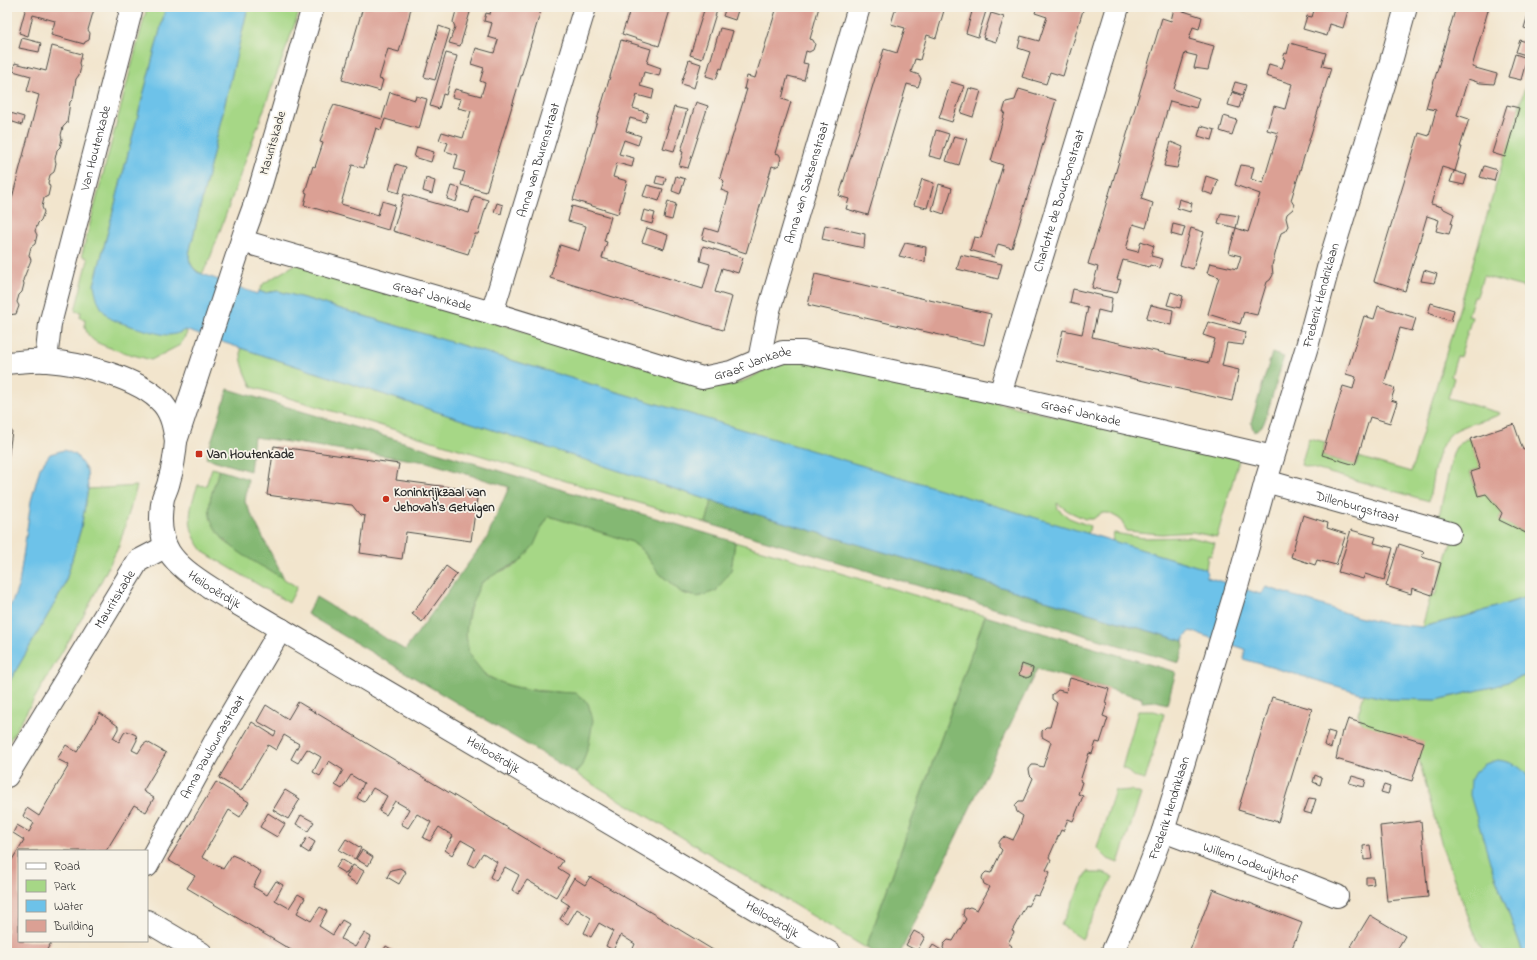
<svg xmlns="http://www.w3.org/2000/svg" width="1537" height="960" viewBox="0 0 1537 960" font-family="'Indie Flower',sans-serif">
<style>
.green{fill:#a6d786;stroke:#688158}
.forest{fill:#84b873;stroke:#58724f}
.water{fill:#6dc2e9;stroke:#4c768a}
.building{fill:#dba094}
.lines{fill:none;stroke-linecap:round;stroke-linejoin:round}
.minor-casing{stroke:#494743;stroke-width:24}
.minor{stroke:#fff;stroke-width:22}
.poi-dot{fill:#c8321e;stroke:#f7f3e8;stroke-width:1.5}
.labels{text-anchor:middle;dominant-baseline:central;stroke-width:3.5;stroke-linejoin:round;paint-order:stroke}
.street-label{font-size:13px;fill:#2b2b2b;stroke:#f7f3e8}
.poi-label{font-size:13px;font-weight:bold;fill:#2b2b2b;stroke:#f7f3e8;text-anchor:start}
</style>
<rect width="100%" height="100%" fill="#f7f3e8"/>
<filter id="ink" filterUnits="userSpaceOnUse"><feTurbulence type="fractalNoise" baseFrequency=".025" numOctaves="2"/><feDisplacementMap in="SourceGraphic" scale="8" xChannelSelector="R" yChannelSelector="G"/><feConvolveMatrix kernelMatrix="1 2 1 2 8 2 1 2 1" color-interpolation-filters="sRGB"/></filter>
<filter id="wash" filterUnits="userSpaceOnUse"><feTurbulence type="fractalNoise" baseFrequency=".012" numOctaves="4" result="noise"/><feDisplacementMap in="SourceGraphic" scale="16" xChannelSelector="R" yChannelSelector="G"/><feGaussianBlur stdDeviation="0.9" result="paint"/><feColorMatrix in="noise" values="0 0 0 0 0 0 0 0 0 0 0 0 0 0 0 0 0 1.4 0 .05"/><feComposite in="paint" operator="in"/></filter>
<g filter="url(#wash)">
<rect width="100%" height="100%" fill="#f2e5cd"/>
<path class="green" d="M147 7H166L94 285 185 330 187 333 180 345 151 360C138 356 100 347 92 339 86 334 84 326 85 319L80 318 81 312 75 311 88 260 87 258 83 256 82 254Z
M248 7H301L209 261 202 274C193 269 189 264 189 254Z
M1529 73 1530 289 1483 276 1477 296H1474L1468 316 1472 317 1460 357 1457 356 1451 376 1454 378 1448 398 1500 413 1499 415C1486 420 1470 423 1458 429 1435 440 1433 479 1429 501L1301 465 1309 438 1325 442 1322 456 1356 465 1358 457 1411 472Z
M296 264 709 386C743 389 753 372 782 364 795 360 808 362 822 362L1239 459 1217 537 1192 532 1162 534 1127 531 1120 519 1109 513H1101L1093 519H1085L1068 511 1057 503 1058 509 1069 518 1090 526 1088 534 311 300 278 291 264 293 259 291 264 283Z
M241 348 712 501 706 523 252 387C246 374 240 363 241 348Z
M1466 439H1470L1480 468 1470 472 1478 496 1485 494 1502 513 1499 519 1530 536V596L1474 614 1422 627 1431 595H1435L1456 526 1438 520 1453 453 1456 447Z
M212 468 219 470 210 501 215 527 225 542 297 587 289 603 205 553C185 530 188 511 198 485L206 486Z
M137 486 119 546 85 613 7 745V686L64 587 81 528 88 489Z
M549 516 632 542 643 551 659 573 682 593 698 597 731 570 735 542 985 616 866 948 575 773 582 765 559 692C515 690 458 682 467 624 469 611 473 596 481 584 487 574 512 569 520 562 523 559 526 553 528 549 535 538 542 527 549 516Z
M1114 533 1143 538 1190 537 1215 543 1211 556 1208 555 1206 569 1112 541Z
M1530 674V782L1529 778 1490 862 1523 953H1484L1476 937 1443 850 1416 748 1362 724 1358 714 1364 694 1389 699 1437 700 1496 686Z
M1138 711H1154L1164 714 1145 780 1134 777 1125 769 1122 768Z
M1115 790 1118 791 1131 790 1141 794 1118 863 1108 859 1097 848Z
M1088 871 1091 873H1103L1113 877 1082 939 1061 925Z"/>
<path class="forest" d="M1272 353 1284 357 1265 420 1263 425 1254 432 1251 423Z
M228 389 735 542 731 570 716 591 698 597 682 593 659 573 643 551 632 542 549 516 541 529 534 545 520 562 502 570 481 583 469 610 466 634 469 655 486 676 510 686 537 691 576 693 588 703 593 720 589 744 582 765 575 773 307 614 316 597 405 650 487 538 509 487 427 462 254 437 250 471 206 458Z
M219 470 248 479 245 502 284 579C261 565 216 545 210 516 207 501 215 484 219 470Z
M712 501 1183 641 1184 647 1179 663 706 523Z
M985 616 1176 672 1167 704 1156 701 1142 702V698L1037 669 900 953H875L866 948Z"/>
<path class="water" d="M166 7H248L189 254C189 262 191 266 197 272L257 294 259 291 264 293 278 291 311 300 1206 569 1207 577 1260 594 1262 593 1266 587 1358 617 1384 623 1422 627 1474 614 1530 596V674L1496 686 1437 700 1389 699 1364 694 1243 659 1245 649 1190 631 1183 641 712 501 185 330C180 333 174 335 167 335 161 335 114 322 110 318 99 308 97 300 94 285Z
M64 450 76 455 87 471 88 489 81 528 64 587 7 686V610L12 603 19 584 31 501 40 468 50 454Z
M1498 760C1512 762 1525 767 1530 782V953H1523L1490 862 1470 795 1471 779 1475 772 1485 764Z"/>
<g id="blocks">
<path class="building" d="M26 7H98L94 9 88 30 90 33 89 40 85 42 84 44 51 35 55 21 33 15 28 36 19 33Z
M363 7H411L409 17 399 52 388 49 379 79 383 80 380 91 342 80Z
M457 7H469L471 9 460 46 449 43 455 27 453 22Z
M492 7H542L486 192 461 185 465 172 454 169 458 155 445 151 448 143 439 140 442 132 463 138 471 111 458 108 461 99 452 97 455 89 481 96 485 83 480 81 484 68 471 64 476 48 494 53 498 40 488 37 492 23 484 21 486 13 490 14Z
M631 7H671L659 46 622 34Z
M705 7H718L702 59 690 55Z
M726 7H739L735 20 723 16Z
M777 7H819L810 39 813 40 815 44 813 50 809 52 806 51 803 63 808 64 804 80 788 76 785 87 782 99 791 102 775 153 779 154 781 158 779 165 775 167 772 166 746 253 702 239 705 228 718 232 729 193 721 190 724 181 720 177 747 89H744L747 76 755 78Z
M896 7H945L936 38 927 35 920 60 915 59 911 72 919 75 921 79 918 87 907 84 868 215 846 209 849 199 839 196 884 49 897 53 905 28 891 24Z
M1037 7H1084L1063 76 1050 72 1046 84 1022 77 1030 52 1018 48 1021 36 1039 41 1047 17 1035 13Z
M1315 7H1349L1343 28 1330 24 1327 36 1303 29 1307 16 1312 17Z
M1456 7H1489L1472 67 1497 74 1494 84 1480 83 1468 79 1457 115 1469 119 1460 147H1462L1455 171 1442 167 1431 204 1442 207V208L1454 214 1451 224H1452L1449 234 1436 231 1439 220 1427 216 1405 291 1374 281 1419 133 1429 136 1436 110 1426 108Z
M973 8 986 11 978 37 966 33Z
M1174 8 1202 17 1199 29 1193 27 1189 39 1214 46 1208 70 1194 68 1197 56 1185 53 1174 89 1199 98 1196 108 1170 101 1141 199 1153 203 1146 228 1133 224 1126 249 1138 252 1141 241 1154 246 1151 256 1163 259 1160 268 1150 265 1149 267 1123 260 1117 279 1121 280 1117 293 1092 288 1098 267 1088 264 1162 18 1171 21Z
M1530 8V30L1524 28Z
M991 13 1004 17 996 42 983 38Z
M439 26 450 30 435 80 424 77Z
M720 28 733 31 722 69 720 68 716 79 706 76Z
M22 38 41 43 39 52 19 48Z
M621 40 651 49 647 63 661 68 659 76 644 72 640 86 654 90 652 99 637 95 633 108 648 113 645 122 630 118 626 131 641 136 638 145 624 140 619 154 634 158 632 167 617 163 613 177 627 181 618 214 573 200Z
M1520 40 1530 43 1529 56 1516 52Z
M1290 43 1326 53 1322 66 1331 68 1291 200 1294 205 1293 209 1287 214 1286 218 1288 226 1285 231 1281 233 1272 265 1273 275 1270 280 1267 282 1257 315 1244 312 1240 324 1208 314 1219 277 1207 273 1210 263 1237 269 1241 256 1229 253 1236 228 1248 232 1260 194 1235 185 1241 165 1254 167 1251 179 1263 183 1278 133 1267 130 1274 106 1285 109 1292 84 1266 76 1269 64 1282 68 1285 59 1283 58 1285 53 1287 54Z
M52 46 82 54 80 63 81 67 79 75 76 79 73 99 70 102 67 123 63 127 61 135 62 139 60 147 57 150 55 159 56 163 54 172 50 175 48 183 50 187 48 196 44 198 42 207 44 212 41 220 38 223 35 231 37 235 35 244 31 247 29 255 31 260 23 280 24 284 22 292 19 295 17 302 19 306 16 314 7 315V217L39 95 27 91 31 76 13 71 15 63 46 71Z
M446 53 457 56 446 95 443 94 439 109 430 106Z
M1515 54 1527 58 1521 80 1508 77Z
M689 60 701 64 694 88 681 84Z
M951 82 964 86 952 122 939 118Z
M1235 82 1246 85 1243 95 1232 91Z
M969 88 981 91 973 117 961 113Z
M1019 89 1056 100 1012 248 998 244 994 257 970 250 974 237 981 238 1003 165 991 161 1005 112H1003L1006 102 1015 100Z
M390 92 415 100 416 96 427 99 419 129 385 119 381 130 376 128 364 168 352 165 341 204 378 215 382 201 395 205 388 230 304 205 307 193 305 192 313 166 315 167 323 143 320 142 328 117 334 105 382 119Z
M1232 92 1243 96 1239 108 1228 105Z
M696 102 708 106 688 168 679 166 683 152 681 151Z
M1507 105 1519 108 1505 157 1492 153Z
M674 107 687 110 674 151 663 148 669 129H667Z
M7 112 24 117 22 125 7 120Z
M1224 116 1237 120 1232 135 1220 131Z
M1201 126 1215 130 1212 140 1198 136Z
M936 130 949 134 941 159 929 156Z
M954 136 967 139 959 165 946 161Z
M1171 142 1183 147 1177 168 1164 166Z
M417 147 434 152 431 162 414 157Z
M396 164 406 167 399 193 389 190Z
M1484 166 1497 170 1494 181 1480 177Z
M1454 171 1467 175 1464 185 1450 182Z
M657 176 666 178 664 185 655 183Z
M676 176 685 179 680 194 672 191Z
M1206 176 1218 180 1213 195 1202 191Z
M426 178 435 181 432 194 423 191Z
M922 179 934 183 927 208 914 205Z
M939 184 952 188 944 214 932 210Z
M647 185 663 189 659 201 643 196Z
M451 186 460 188 456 202 447 199Z
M404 194 469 213 474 196 488 200 478 234H475L468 254 393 231Z
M1179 199 1192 203 1190 212 1177 208Z
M668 201 676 204 672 220 664 218Z
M497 203 503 205 501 214 494 212Z
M572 206 611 217 604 241 607 242 602 258 703 289 710 264 700 261 703 246 743 258 738 273 722 268 715 292 732 297 723 330 550 278 560 245 579 251 586 226 568 221Z
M644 210 655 213 652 224 641 221Z
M1221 213 1239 216 1236 228 1218 223Z
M1173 224 1185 227 1182 237 1171 234Z
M825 225 865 234 864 248 822 239Z
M647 228 668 235 664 249 642 242Z
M1191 228 1204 232 1193 269 1180 265Z
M905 243 926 247 925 262 899 256Z
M961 255 1002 264 998 279 957 269Z
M1424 270 1437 274 1434 283 1421 281Z
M815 274 991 314 984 345 808 305Z
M1073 289 1112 298 1110 313 1098 310 1092 337 1209 363 1215 339 1203 335 1208 322 1246 332 1243 345 1227 343 1222 366 1239 370 1232 401 1056 361 1063 330 1082 334 1088 308 1070 303Z
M1171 292 1183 296 1180 308 1167 305Z
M1431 303 1454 310 1451 321 1428 313Z
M1151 305 1173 310 1171 325 1146 319Z
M1378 306 1416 318 1412 331 1400 328 1384 384 1395 388 1391 400 1397 402 1390 423 1370 417 1355 465 1322 455 1343 386 1353 389 1356 377 1346 374 1364 316 1374 319Z
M1514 424 1523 450 1530 448V535L1499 520 1502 513 1486 494 1478 496 1471 472 1480 469 1470 439Z
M7 429 12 431 8 460H7Z
M274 446 399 464 396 480 478 491 471 541 406 532 402 559 360 553 365 516 360 515 352 505 334 503 333 504 267 495Z
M1303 515 1328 523 1327 528 1346 534 1336 565 1317 560 1315 565 1291 557Z
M1351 530 1376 537 1374 543 1393 548 1384 580 1365 574 1363 579 1338 572Z
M1399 544 1424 552 1422 557 1441 563 1432 595 1412 588 1411 594 1386 586Z
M446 566 457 574 422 622 412 614Z
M1022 664 1033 668 1031 676 1027 678 1019 675Z
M1070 678 1109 689 1105 703 1107 704 1103 716 1108 718 1100 743 1096 742 1092 754 1089 753 1080 781 1082 782 1078 794 1083 796 1073 821 1068 819 1063 831 1061 830 1049 857 1051 860 1046 870 1050 872 1039 896 1034 895 1028 906 1026 905 1012 931 1014 932 1008 943 1012 946 1008 953H947L943 948 944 944 948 940 953 941 966 919 963 915 964 909 970 907 977 910 990 887 984 884 982 878 983 875 986 872 991 873 1002 850 999 847V842L1002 838 1006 837 1013 840 1019 828 1023 816 1017 812 1015 805 1019 801H1023L1028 790 1033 778 1030 775 1029 769 1032 765H1035L1043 767 1051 742 1042 737V731L1046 727H1050L1057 703 1052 699V695L1058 690 1066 692Z
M1272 697 1312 709 1278 822 1238 810Z
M298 702 563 861 558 868 569 875 556 897 527 880 518 894 512 890 519 875 505 867 496 881 490 877 497 862 483 853 474 867 468 864 475 848 461 840 452 855 445 850 453 836 439 827 430 841 423 838 431 822 417 814 408 828 401 824 409 809 395 801 386 815 379 811 387 796 373 788 364 802 357 798 364 783 351 775 342 789 335 785 343 770 329 761 320 776 313 772 321 757 307 749 298 763 291 759 299 744 284 735 276 750 268 745 241 791 219 778 252 722 274 736 276 732 257 721 266 705 288 719Z
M100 713 118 726V729L113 738 119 742 124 733 127 731 136 735 137 740 132 750 138 753 143 745 147 742 166 753 143 791 154 798 146 812 134 805 106 851H19V941H52L45 953H7V868L24 840 13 833 17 825 29 832 34 823 23 816 27 808 39 816 69 765 57 759 66 745 77 752Z
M1348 719 1424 742 1412 781 1336 759 1342 731H1344Z
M1328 731 1335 733 1331 748 1324 745Z
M1315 775 1322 778 1320 785 1313 782Z
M1352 776 1366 780 1364 787 1349 783Z
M216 782 249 802 240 817 229 810 202 857 223 869 232 855 239 858 261 872 253 887 267 895 276 881 283 885 275 900 289 908 298 894 305 898 297 913 311 921 320 907 327 911 319 926 333 935 342 920 349 924 341 939 355 947 364 933 371 937 363 953H296L187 888 195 876 168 860Z
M1384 785 1390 787 1388 794 1381 792Z
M285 790 300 799 288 819 273 810Z
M1309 798 1316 799 1311 814 1304 812Z
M268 813 285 824 277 837 260 827Z
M301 815 314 822 308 831 296 824Z
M1421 821 1428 897 1387 901 1380 826Z
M307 837 315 842 309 853 301 848Z
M346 839 361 848 355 859 339 850Z
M1370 845 1372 859 1364 860 1363 846Z
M362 850 373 857 368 866 356 859Z
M341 859 351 865 346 874 336 868Z
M353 865 364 871 357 884 346 877Z
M400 868 406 872 399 884 387 877 391 870Z
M590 877 657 916 718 953H650L643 949 640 953H631L635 944 621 935 613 950 606 946 613 931 599 923 591 937 584 933 591 918 577 909 568 924 560 919 569 905 561 900 574 878 585 885Z
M1366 877H1373L1374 884 1366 885Z
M1213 889 1302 923 1290 953H1189Z
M1370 915 1405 936 1395 953H1347Z
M914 931 925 937 917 951 906 945Z
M933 945 946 953H928Z
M386 946 393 950 391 953H382Z"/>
</g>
</g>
<g filter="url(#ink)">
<use href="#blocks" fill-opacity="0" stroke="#494743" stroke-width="1"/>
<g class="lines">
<defs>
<g id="minor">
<path id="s1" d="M313 7 256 201 245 231 176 441C175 455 173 468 169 481 168 487 165 492 163 498 154 548 173 563 211 588L830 953"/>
<path id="s2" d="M242 241 492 313 702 378 731 372 759 360 783 352H803L1000 394 1273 457"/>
<path id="s3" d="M492 313 585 7"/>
<path id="s4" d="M759 360 769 310 859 7"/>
<path id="s5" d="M46 361 50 324 132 7"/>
<path d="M7 363C20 362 34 360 47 361 80 363 141 378 163 404 172 415 174 428 176 441"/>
<path id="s6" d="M1000 394 1118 7"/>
<path id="s7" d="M1266 481 1450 533"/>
<path id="s8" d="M7 776 138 561 165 547"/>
<path id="s9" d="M1163 831 1299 881 1337 896"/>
<path id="s10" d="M147 866 218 736 281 629"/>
<path d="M147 921 201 953"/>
<path id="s11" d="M1112 953 1142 886 1163 831 1238 583 1266 481 1308 343 1331 257 1390 65 1406 7"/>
</g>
</defs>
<use href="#minor" class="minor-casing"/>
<use href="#minor" class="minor"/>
</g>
</g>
<g class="poi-dot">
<rect x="195" y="450" width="8" height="8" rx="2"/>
<circle cx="386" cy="499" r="4"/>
</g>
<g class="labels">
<g class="street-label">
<text transform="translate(273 143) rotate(-74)">Mauritskade</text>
<text stroke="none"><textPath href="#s5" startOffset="219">Van Houtenkade</textPath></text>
<text stroke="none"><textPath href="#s3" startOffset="160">Anna van Burenstraat</textPath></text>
<text stroke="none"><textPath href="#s4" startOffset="184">Anna van Saksenstraat</textPath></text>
<text stroke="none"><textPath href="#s6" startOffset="202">Charlotte de Bourbonstraat</textPath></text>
<text stroke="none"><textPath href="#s2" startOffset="198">Graaf Jankade</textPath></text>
<text stroke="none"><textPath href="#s11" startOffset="691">Frederik Hendriklaan</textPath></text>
<text stroke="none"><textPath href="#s2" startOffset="533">Graaf Jankade</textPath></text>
<text stroke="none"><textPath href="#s2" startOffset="870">Graaf Jankade</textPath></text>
<text stroke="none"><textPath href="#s7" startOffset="95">Dillenburgstraat</textPath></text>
<text stroke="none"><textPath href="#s1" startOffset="629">Heilooërdijk</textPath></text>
<text stroke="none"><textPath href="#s8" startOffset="207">Mauritskade</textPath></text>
<text stroke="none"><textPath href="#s10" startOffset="136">Anna Paulownastraat</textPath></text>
<text stroke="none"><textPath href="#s1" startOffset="953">Heilooërdijk</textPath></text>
<text stroke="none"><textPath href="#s11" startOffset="156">Frederik Hendriklaan</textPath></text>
<text stroke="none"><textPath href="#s9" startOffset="93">Willem Lodewijkhof</textPath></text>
<text stroke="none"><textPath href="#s1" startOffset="1277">Heilooërdijk</textPath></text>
</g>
<g class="poi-label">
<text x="207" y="454">Van Houtenkade</text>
<text x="394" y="492">Koninkrijkzaal van<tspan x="394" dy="15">Jehovah's Getuigen</tspan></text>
</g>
</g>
<rect width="1537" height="960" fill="none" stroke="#f7f3e8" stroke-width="24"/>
<rect x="18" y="850" width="130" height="92" fill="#f7f3e8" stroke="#a5a39c"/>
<rect x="26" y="863" width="20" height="6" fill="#ffffff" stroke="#a5a39c"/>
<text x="54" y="870" font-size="12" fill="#2b2b2b">Road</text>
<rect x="26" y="880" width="20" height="12" fill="#a6d786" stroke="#a5a39c"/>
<text x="54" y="890" font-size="12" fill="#2b2b2b">Park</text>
<rect x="26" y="900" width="20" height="12" fill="#6dc2e9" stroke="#a5a39c"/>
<text x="54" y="910" font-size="12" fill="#2b2b2b">Water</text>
<rect x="26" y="920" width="20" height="12" fill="#dba094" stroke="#a5a39c"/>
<text x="54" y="930" font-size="12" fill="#2b2b2b">Building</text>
</svg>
